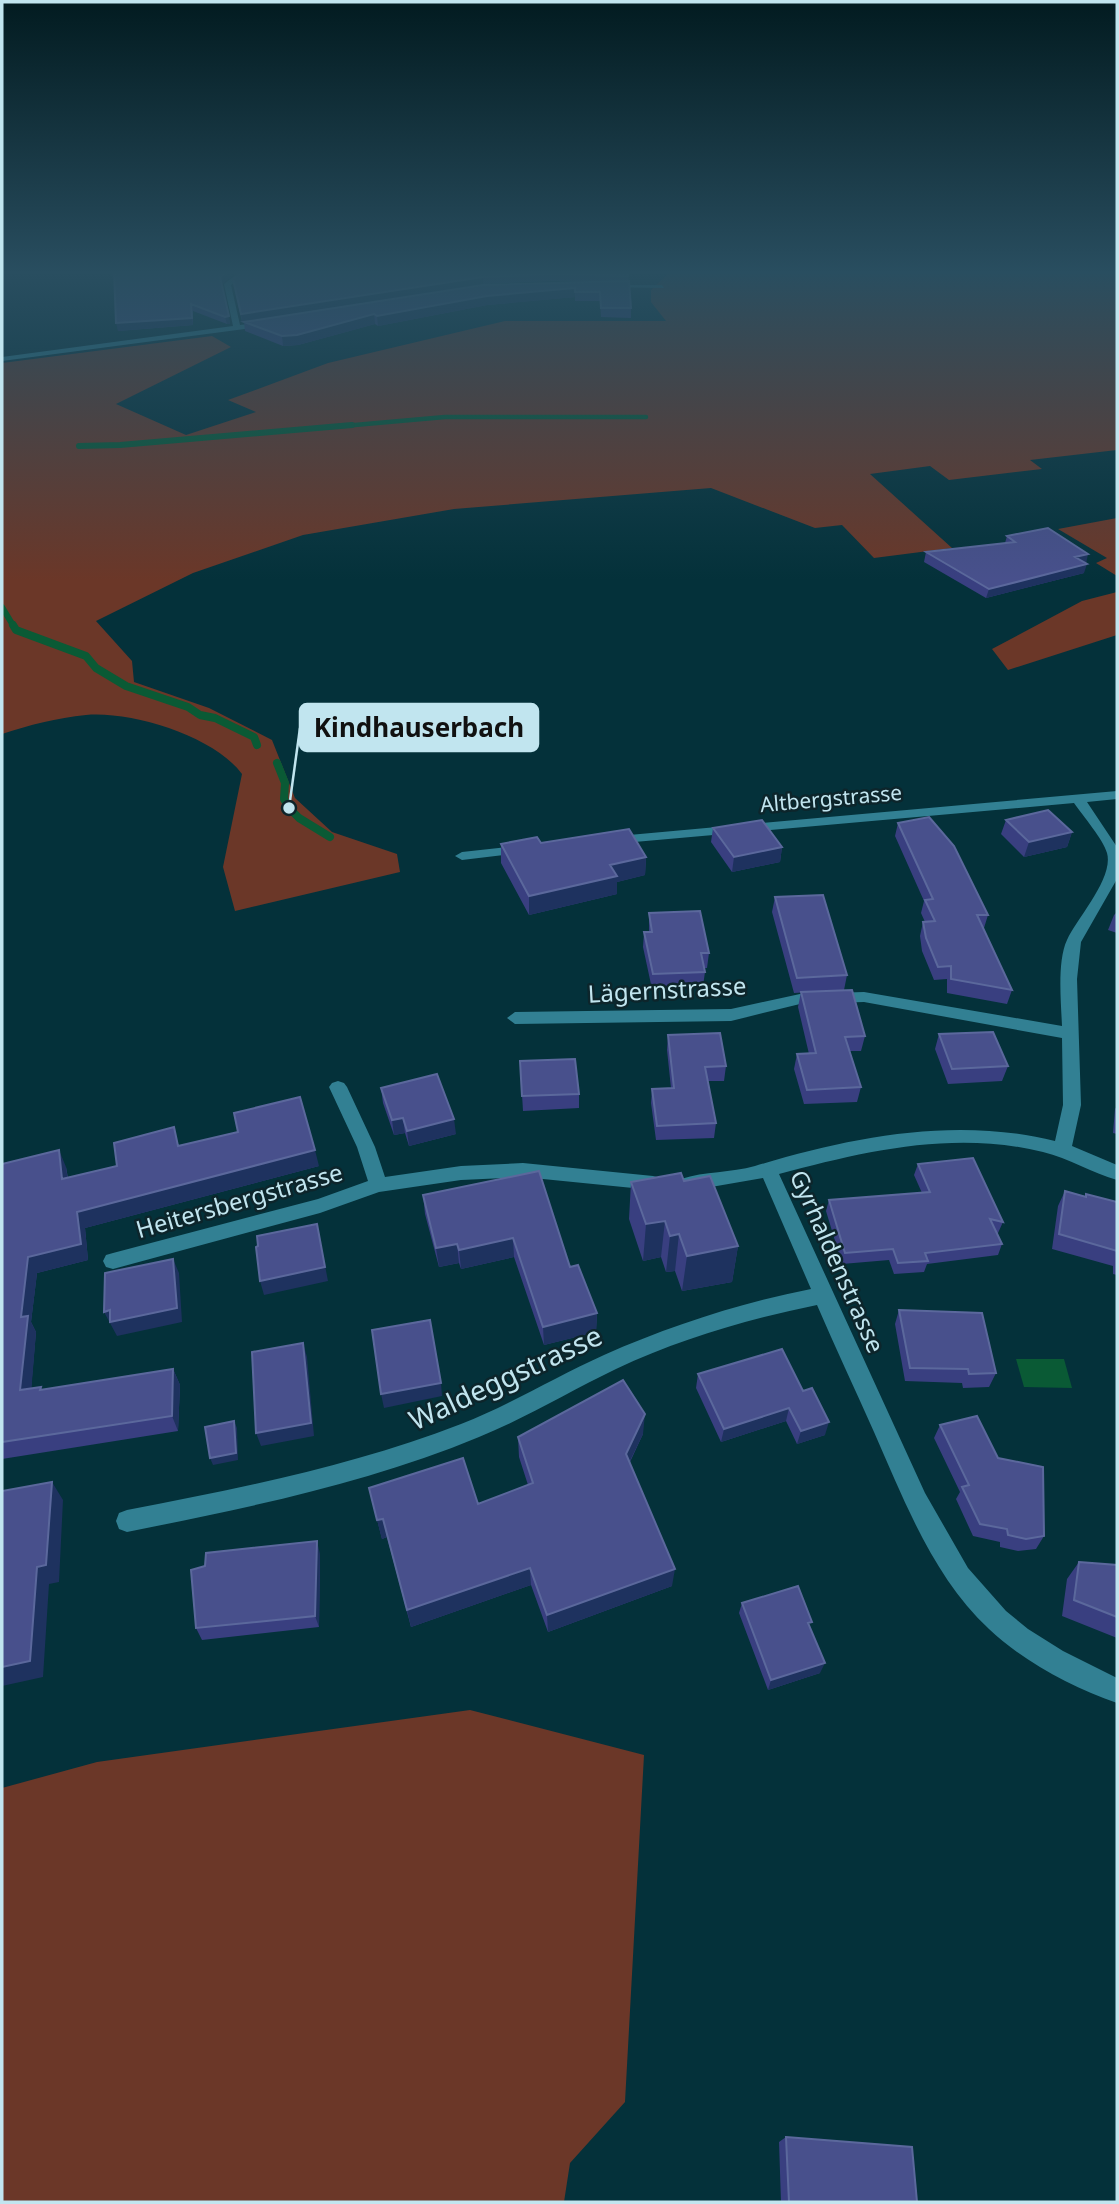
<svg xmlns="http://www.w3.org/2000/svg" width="1119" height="2204" viewBox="0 0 1119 2204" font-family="'Noto Sans',sans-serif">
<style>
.green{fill:#6b3728}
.water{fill:#0a5a35}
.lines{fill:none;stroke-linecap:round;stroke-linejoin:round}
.stream-far2{stroke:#0a5a35;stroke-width:4.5}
.stream-far1{stroke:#0a5a35;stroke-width:6}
.stream{stroke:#0a5a35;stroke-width:8}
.street{fill:#328093;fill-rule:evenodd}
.wall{fill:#393f80}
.shaded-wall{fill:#1e325f}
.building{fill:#48508c;stroke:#5b689c;stroke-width:2}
.labels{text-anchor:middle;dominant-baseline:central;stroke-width:5;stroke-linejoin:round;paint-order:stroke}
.far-street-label{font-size:21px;fill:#c1e5ef;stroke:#0d252b}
.street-label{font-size:24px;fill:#c1e5ef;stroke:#0d252b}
.near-street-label{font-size:28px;fill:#c1e5ef;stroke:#0d252b}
.leader{fill:none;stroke:#c1e5ef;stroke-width:2.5}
.callout-dot{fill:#c1e5ef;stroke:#0d252b;stroke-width:2.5}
.callout{fill:#c1e5ef;stroke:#c1e5ef;stroke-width:2.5}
.callout-label{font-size:26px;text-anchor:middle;font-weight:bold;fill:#111}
</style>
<rect width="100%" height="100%" fill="#04313a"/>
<path class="green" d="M671 271H1117V450L1030 460 1042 469 949 480 930 466 870 474 952 548 874 558 842 525 815 528 711 488 454 509 303 535 193 573 96 621 132 661 134 682 209 708 272 740 295 798 332 832 397 854 400 872 235 911 223 867 242 774C214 736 132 711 86 715 57 718 29 725 2 734V363L212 336 231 347 116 404 186 435 256 412 228 400 328 363 505 321H666L651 302V290Z
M1117 518V576L1096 563 1107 558 1058 529Z
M1117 592V635L1008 670 992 649 1082 601Z
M470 1710 644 1755 625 2102 570 2163 564 2202H2V1788L97 1762Z"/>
<path class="water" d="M1016 1359H1064L1072 1388 1024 1387Z"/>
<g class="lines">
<path class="stream-far2" d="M332 427 445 417H646"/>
<path class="stream-far1" d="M79 446 120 445 352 425
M2 607 14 627"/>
<path class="stream" d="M13 625 16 630 86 656 96 668 126 686 188 707 200 715 215 718 254 737 257 745
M277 763 285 783 284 799 289 808 299 818 330 837"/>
<path class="street" d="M241 271H249L231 285 240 325 265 322 268 326 2 361V357L233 326 224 284Z
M662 285 664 288 601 287 605 285Z
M1117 791V799L1087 802 1117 847V879L1081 942 1077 979 1081 1105 1072 1146 1117 1165V1180C1092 1173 1069 1158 1043 1152 954 1130 865 1151 779 1174L925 1493 968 1568 1006 1611 1028 1629 1063 1651 1117 1678V1703C1072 1687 1024 1662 989 1629 933 1577 904 1500 874 1432 855 1389 835 1347 817 1305 748 1319 680 1339 616 1369 570 1391 526 1418 479 1437 366 1484 246 1508 127 1532L119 1529 116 1521 119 1513 127 1510C240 1488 353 1466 461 1424 510 1405 555 1377 604 1355 670 1326 740 1303 811 1289L763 1178 688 1191 681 1189 679 1184 681 1179C705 1171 731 1173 755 1166 850 1137 955 1116 1055 1141L1063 1105 1062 1038 864 1002 800 1004 731 1021 515 1024 507 1018 515 1012 731 1009 800 994 864 992 1062 1026C1061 1002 1057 961 1067 940 1077 918 1114 878 1107 853 1103 839 1083 816 1074 803L612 844 607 843V837Z
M525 845 532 849 530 852 462 860 455 856 462 852Z
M338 1081 344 1083 347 1087 375 1147 385 1177 461 1166 523 1163 653 1176 660 1178 662 1183 660 1188 653 1190 523 1177 461 1180 379 1192 320 1213 113 1269 106 1267 103 1261 106 1255 113 1253 318 1199 368 1181 357 1147 329 1087 332 1083Z"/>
</g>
<path class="wall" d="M111 271H238L222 284 230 324H227L193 311V325L118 331 115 276H113Z
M628 271 631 308V318L601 317 600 301H575V297L487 305 378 326 375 324 298 345 283 346 245 331 244 322 589 282 554 281 483 284 242 322 234 286Z
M1007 536 1084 573 986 598 924 562 926 552 1005 543Z
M1006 820 1072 832 1067 847 1024 857 1001 834Z
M898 823 988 915 984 928H983L1012 990 1007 1004 947 993V979L934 980 922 951 920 936 923 922H925L921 913 924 901 895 836Z
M713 828 782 847 780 862 732 872 711 842Z
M541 843 646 857 645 875 617 882V894L529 915 501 863V844Z
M775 897 847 975 844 990 794 993 772 912Z
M1117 912V933L1108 930 1114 915Z
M649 913 709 953 707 968H704L705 972 703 986 652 989 643 947 644 932H649Z
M801 992 865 1036 861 1051H850L861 1087 857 1102 804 1104 794 1069 797 1054H809L798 1007Z
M939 1034 1008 1066 1002 1081 948 1084 935 1049Z
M668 1035 726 1066 724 1081H708L716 1123 714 1138 656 1140 651 1103 652 1089 671 1088 667 1050Z
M520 1061 579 1094V1108L523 1111Z
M381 1088 456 1134 409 1146 405 1133 394 1135 383 1103Z
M1117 1106V1134L1113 1133 1115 1109Z
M180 1145 319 1166 85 1228 88 1260 37 1273 31 1322 36 1332 31 1389 42 1390 173 1369 180 1385 178 1431 2 1459V1164L66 1167 68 1178 117 1166Z
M918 1164 1003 1222 998 1233H997L1002 1244 998 1255 927 1264 924 1272 894 1274 889 1260 842 1264 826 1211 829 1200 922 1193 914 1175Z
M684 1181 738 1246 732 1282 682 1291 675 1271 666 1272 661 1257 643 1261 629 1219 631 1182Z
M1065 1191 1085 1196 1086 1194 1117 1202V1275L1113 1274V1266L1052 1249 1058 1206Z
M423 1195 570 1267 597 1313 596 1332 544 1345 514 1257 461 1269 459 1263 439 1267 425 1214Z
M899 1310 996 1373 989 1387 963 1388 962 1383 905 1381 895 1324Z
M782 1349 825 1435 797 1444 786 1421 721 1442 696 1388 698 1374Z
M940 1425 998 1458 1044 1536 1036 1549 1018 1551 1000 1547V1542L973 1536 956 1499 960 1492 934 1438Z
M643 1434 630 1462 672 1586 548 1632 531 1585 411 1627 387 1537 382 1539 369 1488 478 1504 528 1485 519 1457 518 1437Z
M320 1554 319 1627 202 1640 196 1628Z
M1079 1562 1117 1565V1638L1062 1616 1067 1579Z
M742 1603 810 1627 820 1673 768 1690 739 1613Z
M786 2137 917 2202H781L779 2142Z"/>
<path class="shaded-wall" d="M228 271H238L221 285 220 277Z
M483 277V284L242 322 241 314Z
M575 288V297L487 305 378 326 377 316 487 296Z
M191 304 193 325 118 331 116 323Z
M374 314 375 324 298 345 283 346 282 336Z
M229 316 230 324H227L225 317Z
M1088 554 1086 564 1075 557Z
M1087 564 1084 573 986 598 989 589Z
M1072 832 1067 847 1024 857 1029 842Z
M782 847 780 862 732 872 734 857Z
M646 857 645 875 617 882V894L529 915V896L610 865Z
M403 1118 405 1133 394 1135 392 1120Z
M454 1119 456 1134 409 1146 407 1131Z
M59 1150 66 1167 70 1196 62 1179Z
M315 1150 319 1166 85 1228 88 1260 37 1273 31 1322 36 1332 30 1406 20 1390 21 1317 28 1257 77 1212Z
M665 1221 661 1257 643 1261 646 1224Z
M317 1224 328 1281 264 1295 260 1281Z
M679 1234 675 1271 666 1272 670 1236Z
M513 1238 514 1257 461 1269 459 1250Z
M457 1244 459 1263 439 1267 436 1248Z
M738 1246 732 1282 682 1291 687 1256Z
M173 1259 179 1273 182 1322 117 1336 104 1312 110 1310Z
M597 1313 596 1332 544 1345 543 1327Z
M303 1343 307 1357 314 1436 261 1446 256 1433Z
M173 1369 180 1385 178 1431 172 1416Z
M441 1383 442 1396 384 1408 381 1394Z
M789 1408 786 1421 721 1442 724 1429Z
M645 1414 643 1434 624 1473 626 1454Z
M234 1421 237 1428 238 1460 213 1465 210 1458Z
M829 1422 825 1435 797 1444 801 1431Z
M52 1482 63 1500 59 1582 49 1584 43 1677 2 1686V1667L37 1567Z
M383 1519 387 1537 382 1539 377 1520Z
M317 1541 320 1554 319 1627 315 1616Z
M530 1568 531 1585 411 1627 407 1610Z
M675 1569 672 1586 548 1632 547 1615Z
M825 1663 820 1673 768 1690 771 1680Z"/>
<path class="building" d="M114 271H228L220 277 229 316 225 317 191 304 192 318 116 323Z
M242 271H628V276L554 274 483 277 241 314 233 279Z
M629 281 631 308H601L600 292H575V288L487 296 377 316 374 314 297 335 282 336 244 322 483 285Z
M1048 528 1088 554 1075 557 1087 564 989 589 926 552 1015 542 1007 536Z
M1048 810 1072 832 1029 842 1006 820Z
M929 817 954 846 988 915H977L1012 990 951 979V966L938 967 926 938 923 922 935 921 925 900 933 899 898 823Z
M762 820 782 847 734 857 713 828Z
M629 829 646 857 610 865 617 876 529 896 501 844 537 837 541 843Z
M823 895 847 975 797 978 775 897Z
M700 911 709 953H701L705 972 653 974 644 932H652L649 913Z
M852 990 865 1036 845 1037 861 1087 807 1090 797 1054 816 1053 801 992Z
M993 1032 1008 1066 952 1069 939 1034Z
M720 1033 726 1066 705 1067 716 1123 657 1126 652 1089 674 1088 668 1035Z
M575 1059 579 1094 522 1096 520 1061Z
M437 1074 454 1119 407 1131 403 1118 392 1120 381 1088Z
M300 1097 315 1150 77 1212 81 1244 28 1257 21 1317 28 1316 20 1390 41 1387 40 1390 173 1369 172 1416 2 1442V1164L59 1150 62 1179 117 1166 114 1143 174 1127 178 1146 238 1132 234 1113Z
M973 1158 1003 1222 990 1219 1002 1244 925 1253 928 1261 898 1263 893 1249 845 1253 829 1200 930 1192 918 1164Z
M539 1171 570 1267 578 1265 597 1313 543 1327 513 1238 459 1250 457 1244 436 1248 423 1195Z
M681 1173 684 1181 710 1176 738 1246 687 1256 679 1234 670 1236 665 1221 646 1224 631 1182Z
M1065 1191 1086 1197V1194L1117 1202V1251L1059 1234Z
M317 1224 325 1267 260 1281 256 1247 258 1246 257 1236Z
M173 1259 177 1308 110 1322V1310L104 1312 105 1273Z
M899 1310 982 1313 996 1373 969 1374 968 1369 910 1368Z
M430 1320 441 1383 381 1394 372 1330Z
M303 1343 311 1423 256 1433 252 1352Z
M782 1349 803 1391 812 1388 829 1422 801 1431 789 1408 724 1429 698 1374Z
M623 1380 645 1414 626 1454 675 1569 547 1615 530 1568 407 1610 383 1519 377 1520 369 1488 463 1458 478 1504 533 1483 518 1437Z
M977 1416 998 1458 1043 1467 1044 1536 1026 1539 1008 1535 1007 1529 980 1524 962 1487 969 1485 940 1425Z
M234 1421 236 1453 210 1458 205 1427Z
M52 1482 46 1565 37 1567 30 1661 2 1667V1491Z
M317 1541 315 1616 196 1628 191 1570 205 1566 206 1553Z
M1079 1562 1117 1565V1617L1074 1600Z
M798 1586 812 1622 808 1623 825 1663 771 1680 742 1603Z
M786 2137 912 2147 917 2202H789Z"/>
<linearGradient id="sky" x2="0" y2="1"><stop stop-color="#021b20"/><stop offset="0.47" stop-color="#294e60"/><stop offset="1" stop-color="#294e60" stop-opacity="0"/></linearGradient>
<rect width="1119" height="580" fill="url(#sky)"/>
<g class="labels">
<g class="far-street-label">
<text transform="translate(831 798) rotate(-5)">Altbergstrasse</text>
</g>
<g class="street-label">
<text transform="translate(667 989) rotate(-3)">Lägernstrasse</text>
<text transform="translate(239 1200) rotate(-16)">Heitersbergstrasse</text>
<text transform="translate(838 1261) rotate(66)">Gyrhaldenstrasse</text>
</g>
<g class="near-street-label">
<text transform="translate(505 1377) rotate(-25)">Waldeggstrasse</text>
</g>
</g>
<path class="leader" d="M289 808L300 728"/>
<circle class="callout-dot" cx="289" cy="808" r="7"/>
<rect class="callout" x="300" y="704" width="238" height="47" rx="7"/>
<g class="callout-label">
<text x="419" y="737">Kindhauserbach</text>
</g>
<rect width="1119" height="2204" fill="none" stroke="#c1e5ef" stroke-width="7"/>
</svg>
